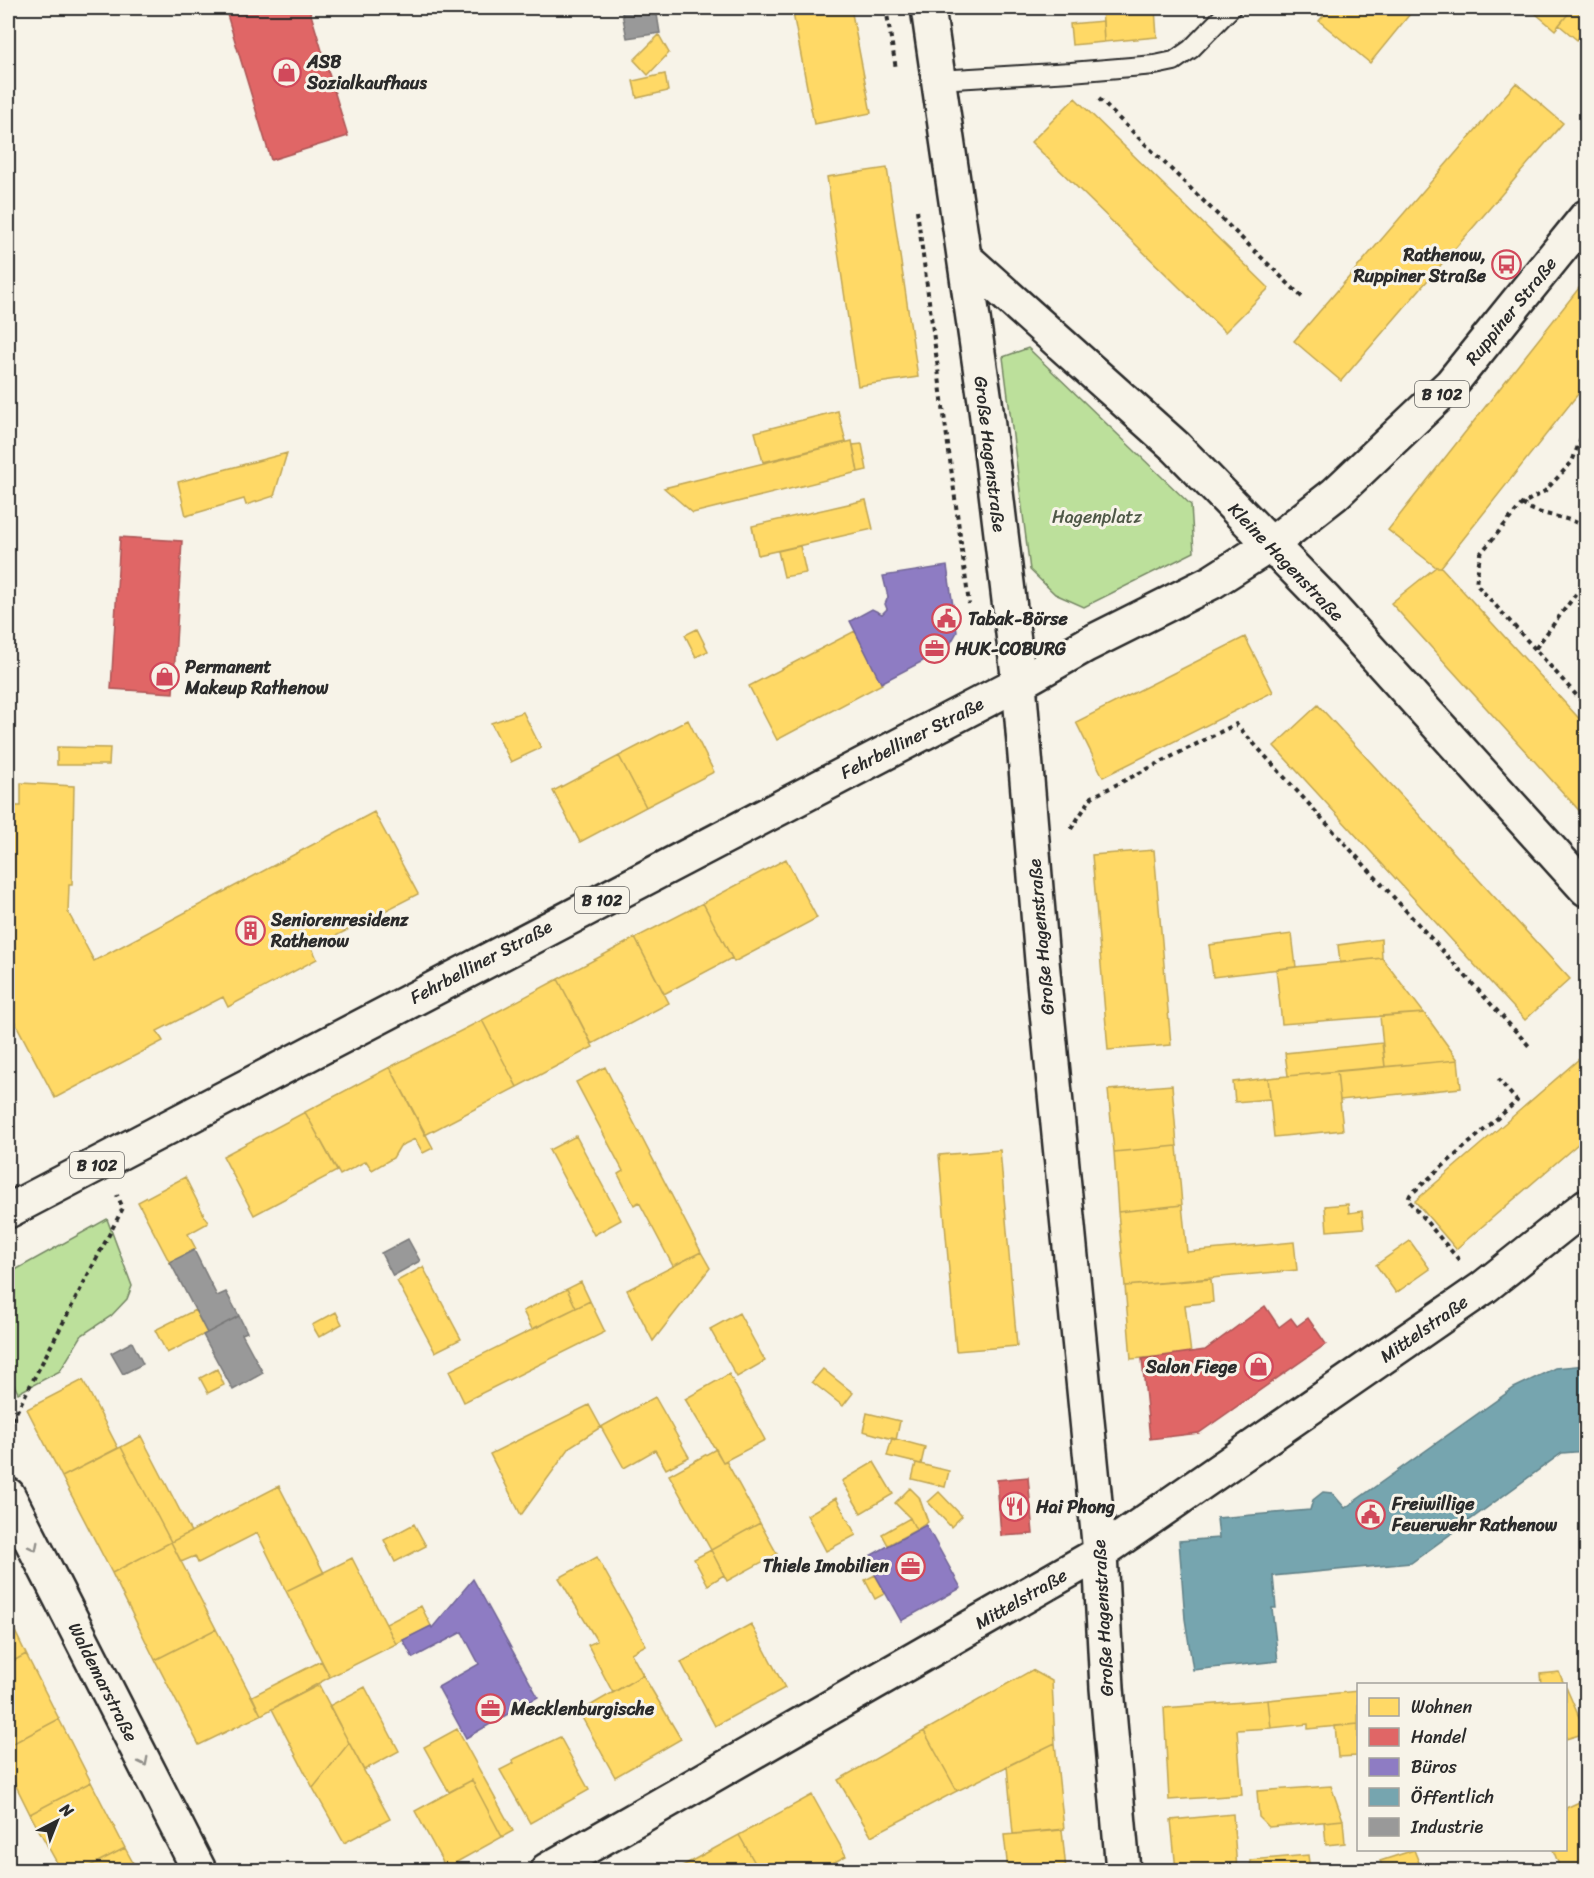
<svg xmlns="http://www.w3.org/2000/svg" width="1594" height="1878" viewBox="0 0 1594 1878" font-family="Sriracha,sans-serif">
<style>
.green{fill:#bce09b;stroke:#748663;stroke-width:1.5}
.homes{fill:#ffd966;stroke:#bfa554;stroke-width:1.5}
.shops{fill:#e06666;stroke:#aa5454;stroke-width:1.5}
.offices{fill:#8e7cc3;stroke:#706495;stroke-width:1.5}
.public{fill:#76a5af;stroke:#608087;stroke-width:1.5}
.industry{fill:#999;stroke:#787878;stroke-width:1.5}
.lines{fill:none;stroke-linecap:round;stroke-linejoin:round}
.lane-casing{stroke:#2b2b2b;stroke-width:22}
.street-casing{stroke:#2b2b2b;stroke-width:38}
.primary-casing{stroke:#2b2b2b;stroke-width:38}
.path{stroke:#2b2b2b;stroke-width:4;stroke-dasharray:4.5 4.5;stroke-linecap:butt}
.lane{stroke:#f7f3e8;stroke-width:18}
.street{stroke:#f7f3e8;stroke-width:33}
.primary{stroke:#f7f3e8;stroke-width:33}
.oneway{stroke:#918f8a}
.labels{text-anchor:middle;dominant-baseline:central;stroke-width:6;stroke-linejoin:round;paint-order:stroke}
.shield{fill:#f7f3e8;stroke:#686764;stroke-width:1.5}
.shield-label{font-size:16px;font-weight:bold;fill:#2b2b2b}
.poi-label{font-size:18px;font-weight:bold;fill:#2b2b2b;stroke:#f7f3e8;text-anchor:start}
.street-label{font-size:18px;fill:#2b2b2b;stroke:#f7f3e8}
.park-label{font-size:18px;fill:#4f5847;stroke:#f7f3e8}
</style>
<rect width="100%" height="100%" fill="#f7f3e8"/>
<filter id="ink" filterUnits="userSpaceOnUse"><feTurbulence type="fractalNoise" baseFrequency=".0167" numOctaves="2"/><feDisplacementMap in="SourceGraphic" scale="12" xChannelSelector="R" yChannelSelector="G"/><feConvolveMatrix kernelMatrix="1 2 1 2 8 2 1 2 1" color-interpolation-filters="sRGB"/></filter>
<g filter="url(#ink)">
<path class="green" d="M1028 348 1191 505 1194 552 1084 607 1055 594 1030 570 1003 357Z
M107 1219 132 1286 127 1299 111 1316 82 1335 60 1371 18 1393 8 1372V1274Z"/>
<path class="homes" d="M792 8H851L871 113 814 124Z
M1102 8H1155L1157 37 1104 42Z
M1330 8H1401L1410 14 1370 63 1319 21Z
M1529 8H1573L1555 30Z
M1573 8 1586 19V28L1577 40 1559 25Z
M1103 21 1104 42 1072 45 1070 24Z
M659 35 669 53 648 75 634 60Z
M665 74 668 91 637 98 633 81Z
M1516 83 1563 123 1341 381 1294 341Z
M1075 98 1269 288 1225 332 1031 142Z
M887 168 918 377 858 386 827 177Z
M1579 288 1586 294V384L1441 567H1436L1388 530Z
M838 411 846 442 763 462 755 432Z
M852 441 858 472 693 513 664 488Z
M862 444 867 470 858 472 853 445Z
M287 453 274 496 246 505 244 499 186 516 178 482Z
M866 500 873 529 758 555 752 526Z
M800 546 806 573 784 577 778 551Z
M1436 567H1441L1586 726V818L1391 603Z
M697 629 708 651 696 657 685 635Z
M855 631 882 684 777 740 749 686Z
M1245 637 1273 692 1103 777 1076 722Z
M1318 705 1570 979 1525 1020 1274 746Z
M523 712 541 748 511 762 491 723Z
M688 720 714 772 646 807 619 756Z
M57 747 110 748 109 765H57Z
M619 756 646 807 580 842 553 791Z
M21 783 74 786 72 885H69L68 912 94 961 374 812 418 894 312 948 317 959 228 1007 223 997 157 1031 163 1041 55 1098 8 1009V806H21Z
M1154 850 1171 1045 1108 1050 1092 855Z
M786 859 817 918 734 962 703 903Z
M703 903 732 958 664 994 635 938Z
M1292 934 1296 967 1213 977 1209 945Z
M635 938 669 1003 592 1044 558 979Z
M1381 939 1382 958 1340 963 1338 945Z
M1382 958 1424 1013 1282 1024 1276 969Z
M558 979 593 1047 517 1087 482 1020Z
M1424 1013 1458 1060 1385 1067 1380 1016Z
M482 1020 517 1087 425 1135 390 1067Z
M1382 1043 1385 1067 1288 1076 1285 1053Z
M1586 1053V1137L1456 1249 1415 1201Z
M1458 1060 1461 1088 1340 1100 1337 1071Z
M390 1067 433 1148 423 1153 415 1139 400 1146 393 1158 372 1170 366 1161 340 1175 305 1112Z
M605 1067 701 1252 673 1266 639 1202 634 1205 618 1174 623 1171 576 1082Z
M1337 1071 1343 1130 1274 1137 1268 1078Z
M1268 1078 1270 1099 1235 1102 1233 1082Z
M1172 1085 1177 1146 1114 1152 1108 1090Z
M305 1112 337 1171 254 1215 223 1156Z
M576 1136 621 1220 594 1235 549 1150Z
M1177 1146 1182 1205 1118 1212 1114 1152Z
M1000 1150 1017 1346 956 1351 939 1155Z
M185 1177 208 1223 188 1234 196 1249 170 1263 138 1202Z
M1348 1204 1349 1213 1362 1211 1364 1228 1327 1231 1325 1206Z
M1182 1205 1187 1252 1294 1242 1297 1270 1125 1286 1118 1212Z
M1410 1241 1430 1269 1396 1293 1376 1265Z
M701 1252 710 1268 653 1341 627 1290Z
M423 1267 461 1339 435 1352 397 1281Z
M1211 1279 1213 1302 1185 1305 1191 1354 1131 1359 1125 1286Z
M581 1282 590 1301 576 1308 567 1289Z
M567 1289 576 1308 532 1329 523 1311Z
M590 1301 605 1332 464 1402 449 1371Z
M195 1310 207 1333 167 1353 155 1330Z
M336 1312 342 1324 319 1337 312 1325Z
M739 1313 765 1361 737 1377 710 1329Z
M217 1369 224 1385 208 1393 200 1378Z
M823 1369 853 1393 843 1406 812 1382Z
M729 1374 765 1440 723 1462 685 1399Z
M83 1380 118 1448 62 1477 27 1409Z
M655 1397 689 1457 666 1469 655 1450 624 1468 601 1427Z
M589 1405 601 1427 571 1446 521 1515 490 1454Z
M867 1413 900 1421 896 1440 863 1431Z
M141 1436 191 1532 171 1542 121 1447Z
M892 1438 925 1447 921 1464 887 1456Z
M121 1447 171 1542 112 1573 62 1477Z
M716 1449 723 1462 726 1461 760 1523 711 1550 669 1475Z
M874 1462 893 1494 861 1513 842 1481Z
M916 1463 949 1471 945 1487 912 1479Z
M279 1486 324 1573 286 1591 257 1533 198 1563 195 1556 181 1562 171 1542Z
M910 1488 919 1497 928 1522 916 1530 910 1518 895 1503Z
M939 1492 962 1516 951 1527 928 1502Z
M836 1498 856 1535 826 1551 807 1515Z
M910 1518 916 1530 888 1545 882 1534Z
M760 1523 777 1554 727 1581 711 1550Z
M414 1524 426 1546 395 1562 384 1540Z
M171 1542 216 1629 155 1660 112 1573Z
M711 1550 724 1575 708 1585 694 1559Z
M597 1557 646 1645 631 1653 643 1675 613 1693 588 1645 597 1641 559 1578Z
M352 1558 396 1644 330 1677 286 1591Z
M875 1575 886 1593 875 1599 865 1580Z
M421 1606 431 1626 396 1644 386 1624Z
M8 1617 26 1654 8 1664Z
M751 1624 785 1688 715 1726 681 1662Z
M216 1629 261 1715 199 1745 155 1660Z
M26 1654 59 1719 8 1746V1664Z
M321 1661 330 1677 261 1715 252 1696Z
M1032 1670 1052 1681 1055 1743 957 1791 924 1731Z
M1559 1672 1564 1684H1541L1540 1674Z
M643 1675 681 1739 615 1777 579 1712Z
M319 1685 349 1743 313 1788 272 1709Z
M365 1687 399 1751 364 1770 329 1706Z
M1566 1687 1586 1733 1566 1739Z
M1358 1691V1724L1308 1729V1724L1271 1728 1268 1700Z
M1268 1700 1271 1728 1237 1730 1242 1795 1169 1800 1164 1708Z
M59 1719 91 1782 30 1814 8 1770V1746Z
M1358 1724V1756L1338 1757 1335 1726Z
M457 1729 513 1831 502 1837 472 1780 449 1792 424 1747Z
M924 1731 957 1791 871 1836 838 1780Z
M560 1737 589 1790 530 1823 500 1770 514 1763 512 1760Z
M349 1743 390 1819 344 1843 313 1788Z
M1055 1743 1064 1829 1013 1834 1007 1766Z
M472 1780 502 1837 446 1868 415 1811Z
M91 1782 125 1848 82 1870H61L30 1814Z
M1331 1786 1343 1820 1269 1827 1259 1817 1257 1791Z
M812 1795 846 1856 820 1870H759L739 1835Z
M1586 1799V1870H1561L1553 1850H1566V1808Z
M1233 1814 1237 1870H1176L1171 1820Z
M1343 1820 1345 1843 1326 1845 1324 1822Z
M1062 1830 1066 1870H1008L1004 1835Z
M739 1835 759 1870H675Z
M125 1848 137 1870H82Z
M1414 1850 1422 1870H1384L1380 1861Z
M1308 1855 1310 1870H1251L1250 1860Z"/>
<path class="shops" d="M225 8H309L348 136 271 160Z
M120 537 182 541 173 693 111 689Z
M1265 1306 1279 1327 1291 1318 1297 1326 1308 1318 1326 1344 1199 1433 1150 1439 1142 1359 1205 1350Z
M1028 1477 1033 1534 1001 1536 997 1480Z"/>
<path class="offices" d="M947 566 957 632 948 648 881 683 850 621 872 609 882 614 887 609 885 604 888 597 883 576Z
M926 1525 961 1588 901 1621 866 1558Z
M473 1579 538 1697 466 1738 438 1687 479 1664 462 1632 413 1658 403 1640 431 1626 432 1628Z"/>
<path class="public" d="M1586 1365V1451L1562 1453 1411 1563 1273 1576 1276 1608H1272L1278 1661 1193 1670 1185 1619 1179 1541 1219 1538 1217 1518 1310 1510 1313 1500 1323 1492 1332 1493 1345 1508 1514 1388 1555 1368Z"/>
<path class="industry" d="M621 8H656L660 33 627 38Z
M408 1239 420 1261 393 1276 381 1253Z
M194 1250 217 1296 226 1292 239 1316 207 1333 170 1262Z
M239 1316 247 1332 242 1334 263 1373 233 1390 203 1335Z
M132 1342 143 1364 123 1374 111 1353Z"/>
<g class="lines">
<defs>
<path id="lane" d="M938 80 1071 72 1155 65 1174 61 1191 49 1231 8"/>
<path id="street" d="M928 8 985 401 1019 683 1042 961 1100 1553 1107 1688 1123 1870
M964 257 1176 447 1325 600 1586 889
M8 1495 199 1870
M547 1870 1100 1553 1483 1288 1586 1206"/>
<path id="primary" d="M8 1211 1019 683 1086 645 1212 582 1270 545 1335 494 1451 384 1586 217"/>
</defs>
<use href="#lane" class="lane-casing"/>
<use href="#street" class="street-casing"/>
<use href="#primary" class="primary-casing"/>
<path class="path" d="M886 8 896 69
M1099 99 1303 298
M917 210 969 604
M1522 504C1542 518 1566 514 1586 528
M1576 594 1535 649 1586 706
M1535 649 1476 584 1480 554 1522 504 1545 491 1572 462 1586 424
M1071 829 1092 797 1236 724 1530 1047
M1459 1260 1408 1200 1410 1195 1517 1101 1498 1079
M8 1428 123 1208 117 1195"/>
<use href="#lane" class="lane"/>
<use href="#street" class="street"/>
<use href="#primary" class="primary"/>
</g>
<defs><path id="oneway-chevron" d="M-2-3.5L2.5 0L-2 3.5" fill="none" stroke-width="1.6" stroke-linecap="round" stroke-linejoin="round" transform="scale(1.5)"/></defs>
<g class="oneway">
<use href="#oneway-chevron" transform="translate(34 1547) rotate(63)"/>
<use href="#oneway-chevron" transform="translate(144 1762) rotate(63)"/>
</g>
</g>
<defs>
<symbol id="shop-ring" viewBox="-11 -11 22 22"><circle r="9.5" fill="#f7f3e8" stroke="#d1495b" stroke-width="1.5"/><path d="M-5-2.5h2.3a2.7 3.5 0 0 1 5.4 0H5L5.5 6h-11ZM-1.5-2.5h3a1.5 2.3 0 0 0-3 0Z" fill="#d1495b"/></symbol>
<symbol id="bus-ring" viewBox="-11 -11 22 22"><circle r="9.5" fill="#f7f3e8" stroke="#d1495b" stroke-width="1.5"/><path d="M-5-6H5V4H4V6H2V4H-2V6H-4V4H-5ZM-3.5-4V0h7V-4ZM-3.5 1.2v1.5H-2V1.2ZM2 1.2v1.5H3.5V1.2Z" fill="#d1495b"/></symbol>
<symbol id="civic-ring" viewBox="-11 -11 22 22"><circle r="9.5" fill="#f7f3e8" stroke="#d1495b" stroke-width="1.5"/><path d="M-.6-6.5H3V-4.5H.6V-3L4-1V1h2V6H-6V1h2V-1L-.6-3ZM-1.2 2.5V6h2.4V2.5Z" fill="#d1495b"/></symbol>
<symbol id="office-ring" viewBox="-11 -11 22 22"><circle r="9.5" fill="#f7f3e8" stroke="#d1495b" stroke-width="1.5"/><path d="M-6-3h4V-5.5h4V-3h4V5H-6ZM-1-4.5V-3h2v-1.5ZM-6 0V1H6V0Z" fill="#d1495b"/></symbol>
<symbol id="building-ring" viewBox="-11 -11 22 22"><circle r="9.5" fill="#f7f3e8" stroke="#d1495b" stroke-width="1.5"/><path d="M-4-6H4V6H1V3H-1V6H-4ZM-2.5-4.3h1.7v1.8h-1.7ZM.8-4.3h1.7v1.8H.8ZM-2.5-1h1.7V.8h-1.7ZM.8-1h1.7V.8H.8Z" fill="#d1495b"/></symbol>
<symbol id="restaurant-ring" viewBox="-11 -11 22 22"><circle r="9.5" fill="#f7f3e8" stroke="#d1495b" stroke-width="1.5"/><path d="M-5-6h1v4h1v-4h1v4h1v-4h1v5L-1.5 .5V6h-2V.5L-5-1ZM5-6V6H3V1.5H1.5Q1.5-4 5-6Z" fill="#d1495b"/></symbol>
</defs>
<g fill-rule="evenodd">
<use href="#shop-ring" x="270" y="56" width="33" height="33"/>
<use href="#bus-ring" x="1490" y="248" width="33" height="33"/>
<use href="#civic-ring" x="930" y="602" width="33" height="33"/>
<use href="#office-ring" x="918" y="632" width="33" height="33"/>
<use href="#shop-ring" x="148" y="660" width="33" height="33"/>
<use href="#building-ring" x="234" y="914" width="33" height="33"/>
<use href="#shop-ring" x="1242" y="1350" width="33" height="33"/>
<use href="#restaurant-ring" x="998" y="1490" width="33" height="33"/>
<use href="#civic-ring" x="1354" y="1498" width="33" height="33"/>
<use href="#office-ring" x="894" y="1550" width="33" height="33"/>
<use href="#office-ring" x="474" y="1692" width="33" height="33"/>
</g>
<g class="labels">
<g class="shield">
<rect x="1415" y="381" width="54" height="26" rx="4.5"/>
<rect x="575" y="887" width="54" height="26" rx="4.5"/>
<rect x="70" y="1152" width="54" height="26" rx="4.5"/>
</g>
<g class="shield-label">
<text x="1442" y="394">B 102</text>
<text x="602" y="900">B 102</text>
<text x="97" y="1165">B 102</text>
</g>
<g class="poi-label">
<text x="307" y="62">ASB<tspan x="307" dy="21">Sozialkaufhaus</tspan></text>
<text x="1486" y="255" text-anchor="end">Rathenow,<tspan x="1486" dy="21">Ruppiner Straße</tspan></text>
<text x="968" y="619">Tabak-Börse</text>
<text x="955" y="649">HUK-COBURG</text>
<text x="185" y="667">Permanent<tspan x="185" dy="21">Makeup Rathenow</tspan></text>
<text x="271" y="920">Seniorenresidenz<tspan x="271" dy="21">Rathenow</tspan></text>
<text x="1237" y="1367" text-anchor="end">Salon Fiege</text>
<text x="1392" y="1504">Freiwillige<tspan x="1392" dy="21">Feuerwehr Rathenow</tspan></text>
<text x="1036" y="1507">Hai Phong</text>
<text x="889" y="1566" text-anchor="end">Thiele Imobilien</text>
<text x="511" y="1709">Mecklenburgische</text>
</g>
<g class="street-label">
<text transform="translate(1511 311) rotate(-51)">Ruppiner Straße</text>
<text transform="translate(990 454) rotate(83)">Große Hagenstraße</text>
<text transform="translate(1286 562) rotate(46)">Kleine Hagenstraße</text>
<text transform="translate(912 738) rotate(-27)">Fehrbelliner Straße</text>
<text transform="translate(1041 937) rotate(-95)">Große Hagenstraße</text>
<text transform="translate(481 962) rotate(-28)">Fehrbelliner Straße</text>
<text transform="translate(1424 1329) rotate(-35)">Mittelstraße</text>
<text transform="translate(1021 1599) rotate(-30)">Mittelstraße</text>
<text transform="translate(1103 1618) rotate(-93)">Große Hagenstraße</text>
<text transform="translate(103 1682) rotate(63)">Waldemarstraße</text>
</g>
<g class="park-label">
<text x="1097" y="517">Hagenplatz</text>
</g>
</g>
<rect width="1594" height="1878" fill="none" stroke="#f7f3e8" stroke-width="30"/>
<rect x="15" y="15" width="1564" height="1848" fill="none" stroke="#2b2b2b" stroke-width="2" filter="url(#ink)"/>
<rect x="1357" y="1683" width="210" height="168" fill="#f7f3e8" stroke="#a5a39c" stroke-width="1.5"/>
<rect x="1369" y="1698" width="30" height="18" fill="#ffd966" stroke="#a5a39c" stroke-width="1.5"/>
<text x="1411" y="1713" font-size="18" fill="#2b2b2b">Wohnen</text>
<rect x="1369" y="1728" width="30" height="18" fill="#e06666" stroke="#a5a39c" stroke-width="1.5"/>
<text x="1411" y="1743" font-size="18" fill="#2b2b2b">Handel</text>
<rect x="1369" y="1758" width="30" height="18" fill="#8e7cc3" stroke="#a5a39c" stroke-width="1.5"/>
<text x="1411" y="1773" font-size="18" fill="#2b2b2b">Büros</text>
<rect x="1369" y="1788" width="30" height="18" fill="#76a5af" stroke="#a5a39c" stroke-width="1.5"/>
<text x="1411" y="1803" font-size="18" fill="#2b2b2b">Öffentlich</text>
<rect x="1369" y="1818" width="30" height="18" fill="#999999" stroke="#a5a39c" stroke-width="1.5"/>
<text x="1411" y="1833" font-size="18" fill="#2b2b2b">Industrie</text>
<g transform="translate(57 1821) rotate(42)" stroke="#f7f3e8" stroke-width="4.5" paint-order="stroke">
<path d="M0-4.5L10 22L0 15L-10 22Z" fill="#2b2b2b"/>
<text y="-9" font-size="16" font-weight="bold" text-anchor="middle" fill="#2b2b2b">N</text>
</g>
</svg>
